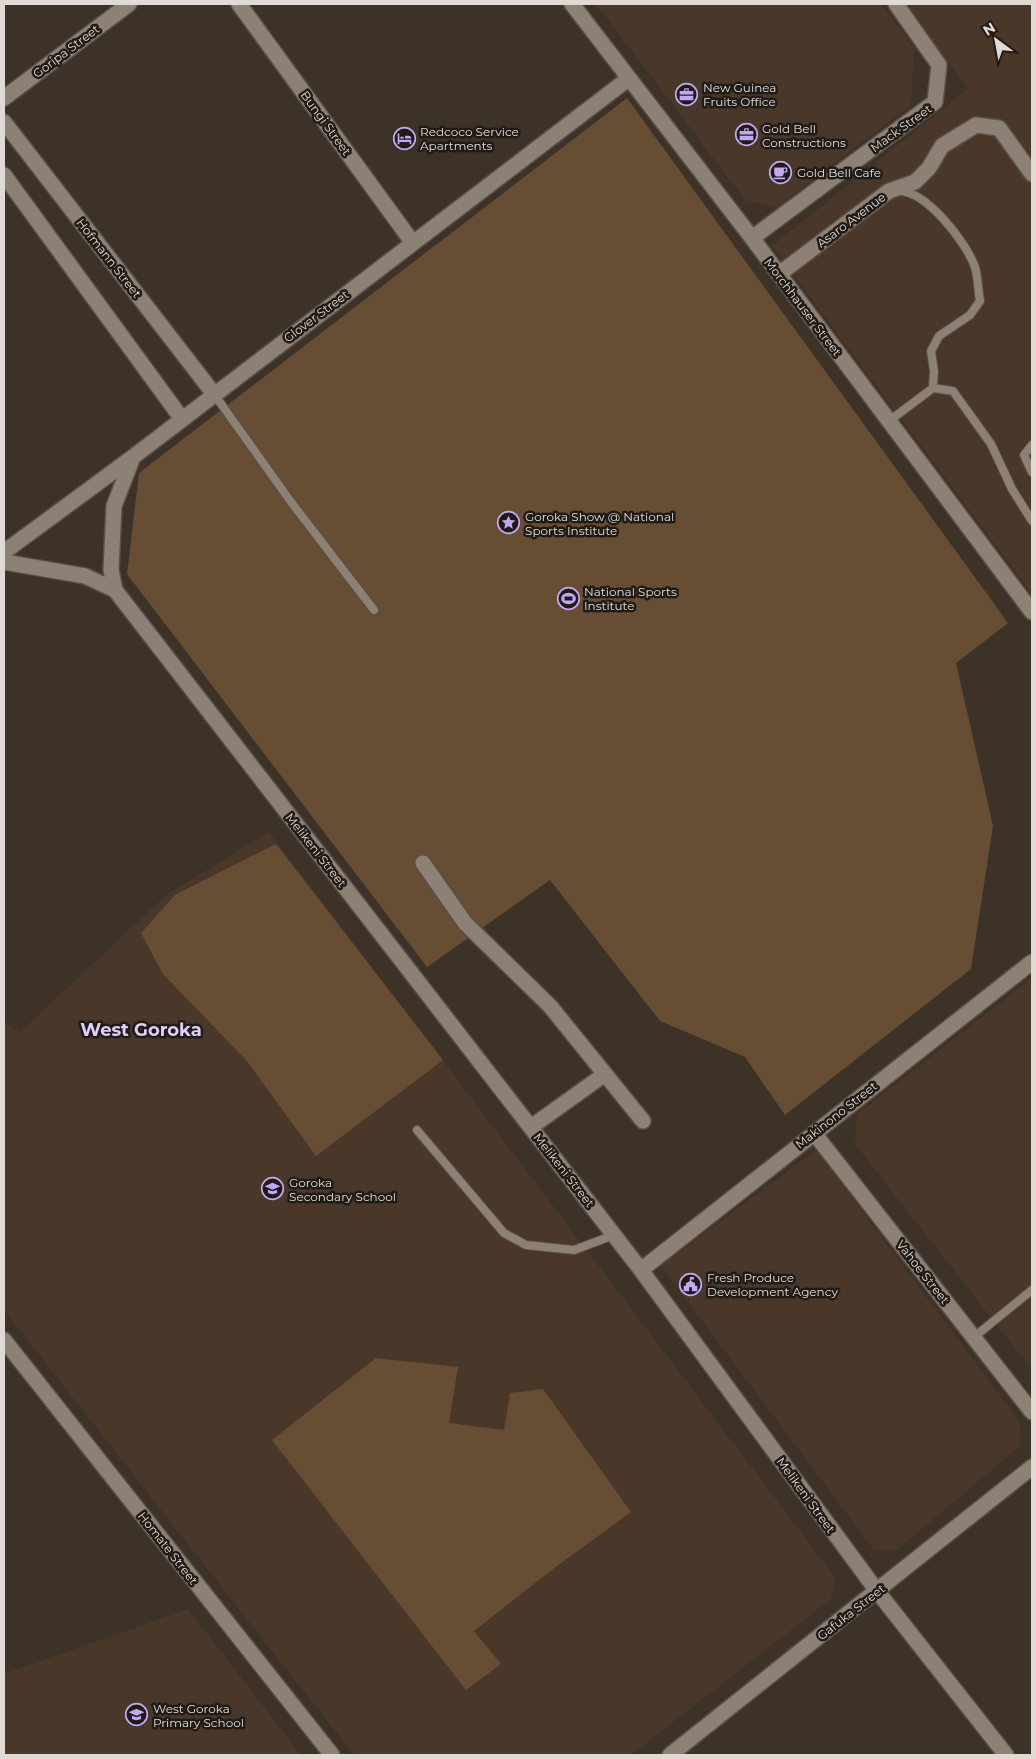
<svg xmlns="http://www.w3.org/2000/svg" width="1036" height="1759" viewBox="0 0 1036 1759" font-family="Montserrat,sans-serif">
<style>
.built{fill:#49382a}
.green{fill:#684d35}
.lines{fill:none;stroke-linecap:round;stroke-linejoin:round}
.lane-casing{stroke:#594f47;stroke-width:10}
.street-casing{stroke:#594f47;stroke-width:18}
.lane{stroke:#8d8075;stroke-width:8}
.street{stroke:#8d8075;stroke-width:15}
.labels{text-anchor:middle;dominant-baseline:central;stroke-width:5;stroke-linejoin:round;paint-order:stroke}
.street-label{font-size:12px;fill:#e1d9d3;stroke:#201b16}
.poi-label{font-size:12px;fill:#e1d9d3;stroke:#201b16;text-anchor:start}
.district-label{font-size:18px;font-weight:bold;fill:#dccffa;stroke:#201b16}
</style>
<rect width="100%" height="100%" fill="#3d3228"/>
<path class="built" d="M596 4H881L914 47 911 105 777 207 746 201Z
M905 4H1032V594L772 246 968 89Z
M269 832 835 1577 831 1599 631 1755H354L4 1310V1022L20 1032 166 895Z
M1032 978V1370L855 1144 857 1114Z
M816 1150 1020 1422 1021 1445 897 1550H874L661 1266Z
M188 1609 301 1755H4V1674Z"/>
<path class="green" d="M627 98 1008 623 956 663 993 826 971 969 785 1115 745 1057 660 1021 550 880 427 967 127 574 139 473Z
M276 844 443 1060 316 1156 247 1061 163 974 141 933 175 895Z
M376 1358 458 1367 449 1423 504 1430 510 1393 543 1389 631 1512 553 1569 474 1631 501 1664 466 1690 272 1440Z"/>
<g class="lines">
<defs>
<path id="lane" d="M933 388 953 391 991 444 1012 489 1032 521
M214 394 291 502 374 610
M889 421 933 388 934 371 931 351 939 336 970 315 980 301C978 290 978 277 975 267 966 242 926 190 898 191
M1032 445 1024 455 1032 472
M417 1130 504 1233 526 1245 574 1250 614 1235
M974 1337 1032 1290"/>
<path id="street" d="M239 4 413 243
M572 4 752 238 1032 612
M4 98 129 4
M4 122 214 394
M4 175 182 419
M752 238 935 102 939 65 896 4
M779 274 889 191 915 182 929 168 942 146 976 125 999 128 1032 174
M133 457 114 506 111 570 115 590 641 1270 877 1591 1006 1755
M4 552 133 457 628 79
M4 562 85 576 115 590
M423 863 465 923 550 1006 643 1121
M531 1127 605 1074
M814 1133 1032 1412
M641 1270 1032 962
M4 1340 332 1755
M670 1755 1032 1467"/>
</defs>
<use href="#lane" class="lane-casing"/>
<use href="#street" class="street-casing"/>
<use href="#lane" class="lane"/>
<use href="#street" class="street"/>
</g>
<defs>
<symbol id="office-ring" viewBox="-11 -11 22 22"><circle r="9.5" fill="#201b16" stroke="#c0a8f3" stroke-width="1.5"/><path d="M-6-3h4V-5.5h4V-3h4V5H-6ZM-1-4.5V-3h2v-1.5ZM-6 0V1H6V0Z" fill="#c0a8f3"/></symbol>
<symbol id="hotel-ring" viewBox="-11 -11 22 22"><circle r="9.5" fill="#201b16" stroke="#c0a8f3" stroke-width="1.5"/><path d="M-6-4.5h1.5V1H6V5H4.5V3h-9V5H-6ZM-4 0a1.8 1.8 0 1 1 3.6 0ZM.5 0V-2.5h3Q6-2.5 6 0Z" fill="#c0a8f3"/></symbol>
<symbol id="cafe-ring" viewBox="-11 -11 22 22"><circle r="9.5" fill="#201b16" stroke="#c0a8f3" stroke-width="1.5"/><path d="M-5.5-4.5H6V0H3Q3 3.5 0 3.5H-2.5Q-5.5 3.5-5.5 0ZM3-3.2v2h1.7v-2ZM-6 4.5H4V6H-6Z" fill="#c0a8f3"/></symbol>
<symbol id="sight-ring" viewBox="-11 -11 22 22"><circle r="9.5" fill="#201b16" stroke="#c0a8f3" stroke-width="1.5"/><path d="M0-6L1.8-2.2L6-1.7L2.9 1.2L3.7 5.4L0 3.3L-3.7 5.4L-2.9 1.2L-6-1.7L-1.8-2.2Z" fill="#c0a8f3"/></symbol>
<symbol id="stadium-ring" viewBox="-11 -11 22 22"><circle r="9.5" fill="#201b16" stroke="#c0a8f3" stroke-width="1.5"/><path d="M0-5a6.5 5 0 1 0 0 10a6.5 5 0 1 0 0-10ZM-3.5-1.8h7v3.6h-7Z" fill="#c0a8f3"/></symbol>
<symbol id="school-ring" viewBox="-11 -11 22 22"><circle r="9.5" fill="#201b16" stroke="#c0a8f3" stroke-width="1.5"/><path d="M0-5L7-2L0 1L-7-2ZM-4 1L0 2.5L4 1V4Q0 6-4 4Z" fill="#c0a8f3"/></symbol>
<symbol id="civic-ring" viewBox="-11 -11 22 22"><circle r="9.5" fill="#201b16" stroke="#c0a8f3" stroke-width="1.5"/><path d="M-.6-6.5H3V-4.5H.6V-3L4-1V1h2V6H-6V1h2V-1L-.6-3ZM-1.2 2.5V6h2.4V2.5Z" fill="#c0a8f3"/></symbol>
</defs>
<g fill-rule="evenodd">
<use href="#office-ring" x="674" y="82" width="25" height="25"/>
<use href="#office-ring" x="734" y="122" width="25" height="25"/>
<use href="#hotel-ring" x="392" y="126" width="25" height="25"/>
<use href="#cafe-ring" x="768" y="160" width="25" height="25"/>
<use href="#sight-ring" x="496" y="510" width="25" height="25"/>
<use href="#stadium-ring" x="556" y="586" width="25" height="25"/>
<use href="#school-ring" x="260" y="1176" width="25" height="25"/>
<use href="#civic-ring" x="678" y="1272" width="25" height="25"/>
<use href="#school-ring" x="124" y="1702" width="25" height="25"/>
</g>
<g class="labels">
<g class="street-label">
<text transform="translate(66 51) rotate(-37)">Goripa Street</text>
<text transform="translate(326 123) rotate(54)">Bungi Street</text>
<text transform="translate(901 128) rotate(-36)">Mack Street</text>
<text transform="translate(851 220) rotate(-37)">Asaro Avenue</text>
<text transform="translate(109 258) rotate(52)">Hofmann Street</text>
<text transform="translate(803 307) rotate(53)">Morchhauser Street</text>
<text transform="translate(316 316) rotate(-37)">Glover Street</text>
<text transform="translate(316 850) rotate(52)">Melikeni Street</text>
<text transform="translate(836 1115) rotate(-38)">Makinono Street</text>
<text transform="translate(564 1170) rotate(52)">Melikeni Street</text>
<text transform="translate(923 1272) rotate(52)">Vahoe Street</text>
<text transform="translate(806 1495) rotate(54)">Melikeni Street</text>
<text transform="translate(168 1548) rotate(52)">Homate Street</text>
<text transform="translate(851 1612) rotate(-38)">Gafuka Street</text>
</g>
<g class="poi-label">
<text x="703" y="87">New Guinea<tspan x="703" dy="14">Fruits Office</tspan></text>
<text x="762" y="128">Gold Bell<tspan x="762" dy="14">Constructions</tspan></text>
<text x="420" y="131">Redcoco Service<tspan x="420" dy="14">Apartments</tspan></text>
<text x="797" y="172">Gold Bell Cafe</text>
<text x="525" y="516">Goroka Show @ National<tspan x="525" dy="14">Sports Institute</tspan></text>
<text x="584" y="591">National Sports<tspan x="584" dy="14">Institute</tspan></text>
<text x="289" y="1182">Goroka<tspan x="289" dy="14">Secondary School</tspan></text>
<text x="707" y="1277">Fresh Produce<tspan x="707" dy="14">Development Agency</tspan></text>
<text x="153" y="1708">West Goroka<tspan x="153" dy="14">Primary School</tspan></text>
</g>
<g class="district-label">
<text x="141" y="1030">West Goroka</text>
</g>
</g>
<rect width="1036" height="1759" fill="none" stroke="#e1d9d3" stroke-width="10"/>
<g transform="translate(996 40) rotate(328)" stroke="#201b16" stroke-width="4" paint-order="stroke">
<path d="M0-4L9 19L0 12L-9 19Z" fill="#e1d9d3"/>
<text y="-8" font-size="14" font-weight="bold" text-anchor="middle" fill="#e1d9d3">N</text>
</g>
</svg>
